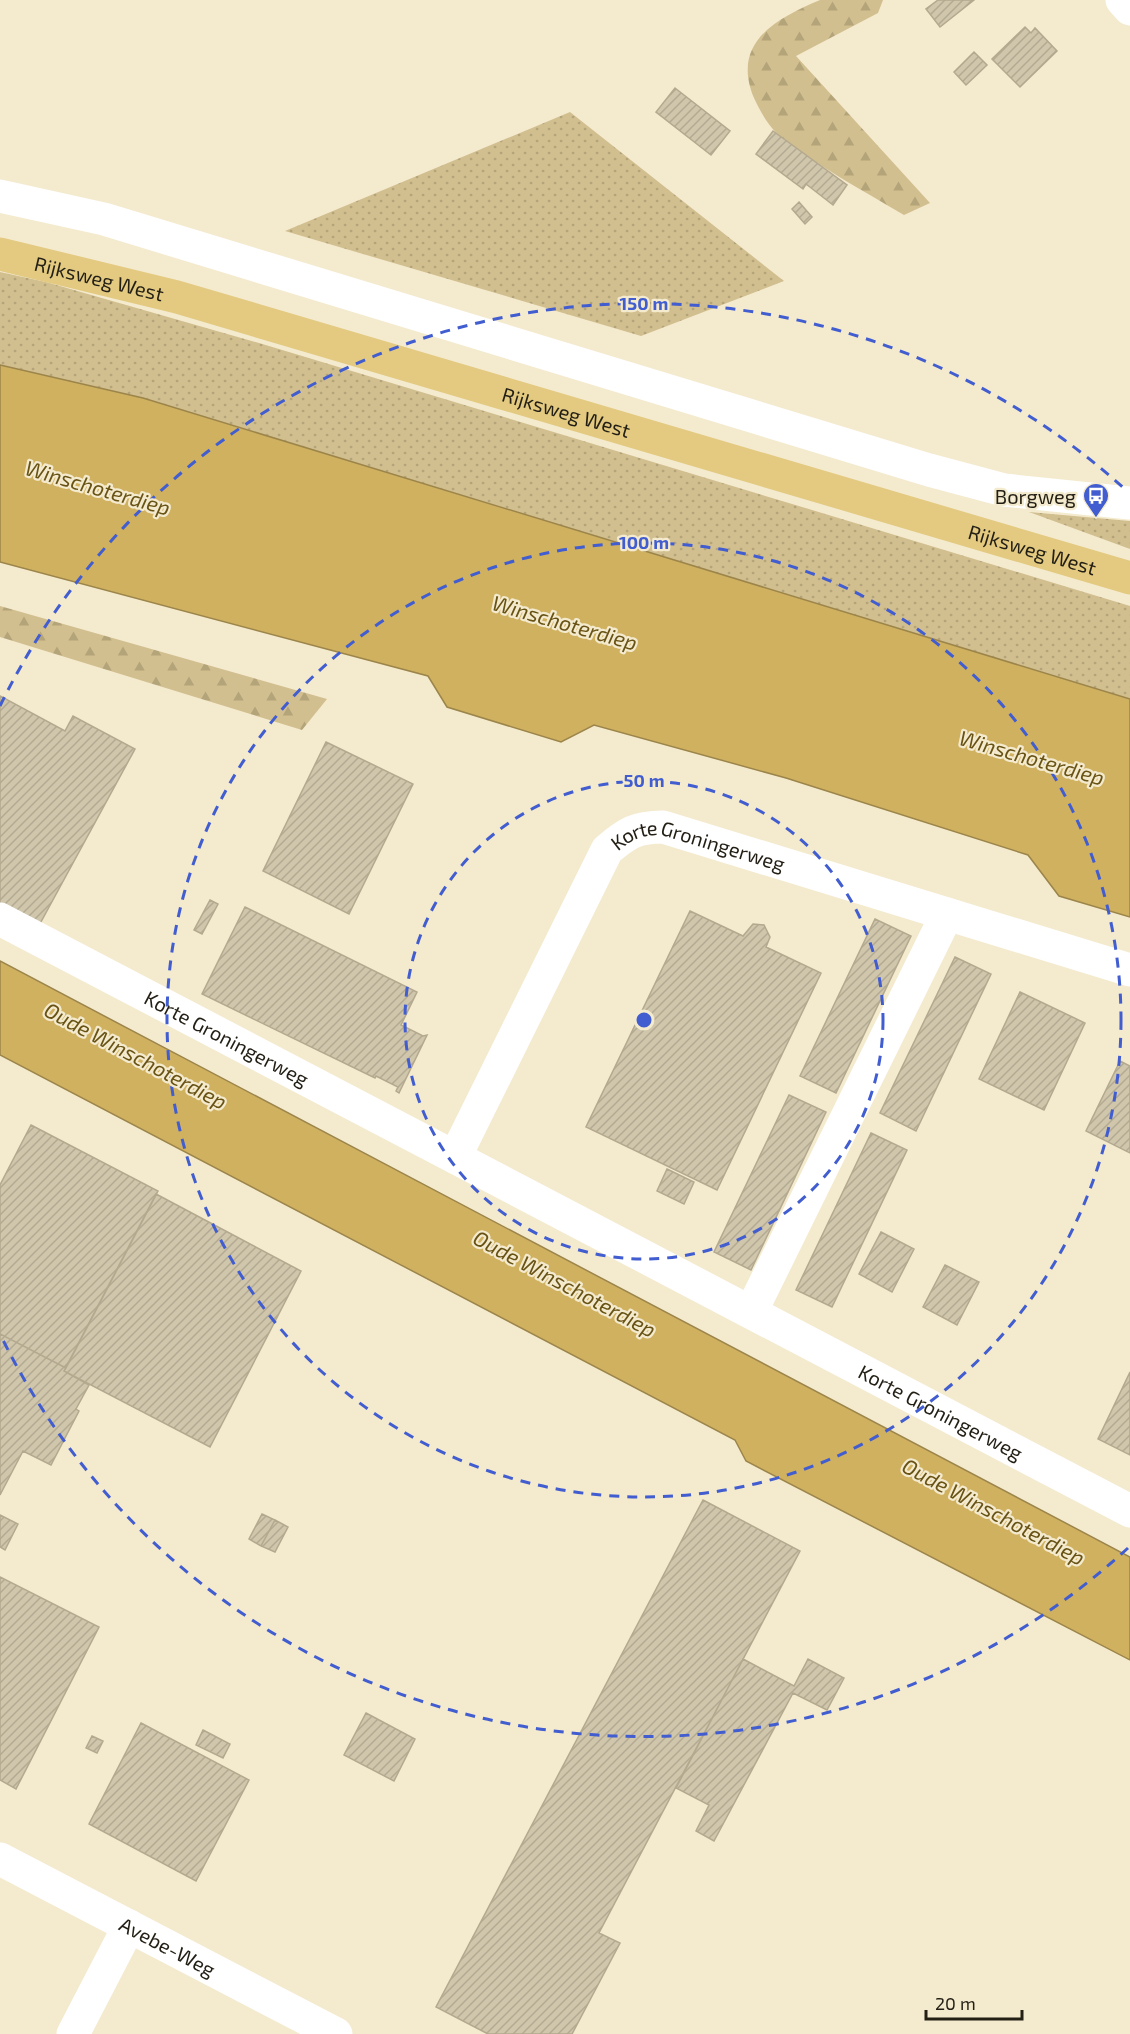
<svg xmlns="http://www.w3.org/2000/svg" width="1130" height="2034" viewBox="0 0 1130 2034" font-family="'Exo 2',sans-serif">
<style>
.grass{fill:url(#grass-dots)}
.forest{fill:url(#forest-firs)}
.water{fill:#d0b160;stroke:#9c854a;stroke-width:1.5}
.building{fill:url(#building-hatch);stroke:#b3a98f;stroke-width:1.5}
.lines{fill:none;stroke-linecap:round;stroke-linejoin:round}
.minor{stroke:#fff;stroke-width:33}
.major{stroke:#e3ca80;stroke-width:33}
.ring{fill:none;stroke:#415dd0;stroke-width:3;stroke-dasharray:10 8}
.labels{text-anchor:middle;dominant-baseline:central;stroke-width:4.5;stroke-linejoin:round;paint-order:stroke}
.street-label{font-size:20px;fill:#231f15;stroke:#f4eace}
.poi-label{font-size:20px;fill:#231f15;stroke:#f4eace;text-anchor:end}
.water-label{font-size:21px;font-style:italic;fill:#685315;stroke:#f4eace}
.centre{fill:#415dd0;stroke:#f4eace;stroke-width:3}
.ring-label{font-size:18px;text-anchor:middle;font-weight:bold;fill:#415dd0;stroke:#f4eace;stroke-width:4.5;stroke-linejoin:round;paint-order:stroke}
</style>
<defs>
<pattern id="grass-dots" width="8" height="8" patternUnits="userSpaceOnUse" patternTransform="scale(1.5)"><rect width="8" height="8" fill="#d2bf8f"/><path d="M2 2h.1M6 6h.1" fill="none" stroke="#b4a47a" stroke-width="1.8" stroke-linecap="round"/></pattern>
<pattern id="forest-firs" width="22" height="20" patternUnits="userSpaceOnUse" patternTransform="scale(1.5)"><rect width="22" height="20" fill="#d2bf8f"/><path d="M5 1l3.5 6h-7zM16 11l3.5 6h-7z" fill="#b4a47a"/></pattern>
<pattern id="building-hatch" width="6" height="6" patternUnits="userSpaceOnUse" patternTransform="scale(1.5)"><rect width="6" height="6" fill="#d0c6ab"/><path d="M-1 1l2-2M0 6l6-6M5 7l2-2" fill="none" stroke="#b2aa92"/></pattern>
</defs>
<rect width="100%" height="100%" fill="#f4eace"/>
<path class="grass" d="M570 112 784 281 641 336 285 231Z
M0 272 46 282 259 343 1130 606V699L143 398 0 365Z
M1029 512 1130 521V549Z"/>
<path class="forest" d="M820 0H883L878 13 796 56 930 203 904 215C862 190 817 166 780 136 769 127 760 111 754 98 731 43 775 19 820 0Z
M0 606 327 699 302 730 0 637Z"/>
<path class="water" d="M0 365 143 398 1130 699V917L1059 896 1028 855 786 778 594 725 561 742 447 707 428 676 0 562Z
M0 961 1130 1557V1660L746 1461 735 1440 0 1055Z"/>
<path class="building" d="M938 0H974L940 27 926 9Z
M1025 27 1031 33 1035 28 1057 51 1020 87 992 59Z
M974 52 987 65 966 85 954 72Z
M675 88 730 131 711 155 656 112Z
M773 131 847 185 833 205 806 184 803 189 756 154Z
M799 202 812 217 805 224 792 209Z
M0 696 65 731 73 716 135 749 36 931 0 911Z
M326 742 413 784 349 914 263 871Z
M210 900 218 904 202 934 194 930Z
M245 907 417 992 401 1025 423 1036 427 1035 399 1093 396 1091 398 1087 376 1076 375 1078 202 994Z
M690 911 743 936 753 924 764 925 770 937 766 947 821 973 717 1190 586 1127Z
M875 919 911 936 836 1093 800 1076Z
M955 957 991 974 916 1131 880 1113Z
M1020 992 1085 1023 1044 1110 979 1079Z
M1120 1061 1130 1066V1153L1086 1131Z
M789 1095 826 1112 751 1270 714 1252Z
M31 1125 158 1191 66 1368 0 1334V1185Z
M871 1133 907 1150 832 1307 796 1290Z
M667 1169 694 1182 684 1204 657 1191Z
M156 1194 301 1271 210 1447 64 1371Z
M881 1232 914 1249 892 1292 859 1274Z
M945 1265 979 1282 957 1325 923 1307Z
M0 1334 66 1368 64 1371 89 1385 76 1409 79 1411 51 1465 23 1451 0 1495Z
M1130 1372V1455L1098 1439Z
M703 1500 800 1551 599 1933 620 1943 572 2034H488L436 2007Z
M262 1514 275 1520 261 1546 249 1539Z
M0 1515 18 1524 5 1550 0 1547Z
M275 1520 288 1527 275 1552 261 1546Z
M0 1577 99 1627 16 1789 0 1780Z
M743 1659 794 1686 808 1659 844 1678 827 1710 793 1693 714 1841 696 1831 709 1805 676 1788Z
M366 1713 415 1739 394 1781 344 1755Z
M141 1723 249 1780 196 1881 89 1824Z
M203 1730 230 1744 223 1758 196 1745Z
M92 1736 103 1741 97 1753 86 1748Z"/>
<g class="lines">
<g class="minor">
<path d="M1122 0 1130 9"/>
<path d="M0 196 104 219 929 470 1004 490 1130 503"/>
<path id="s1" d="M0 919 1130 1511"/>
<path id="s2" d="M455 1157 607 850C627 833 636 827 663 827L1130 970"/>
<path d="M751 1312 947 914"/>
<path id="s3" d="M0 1859 336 2034"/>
<path d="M73 2034 129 1926"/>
</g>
<path class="major" id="s4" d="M0 254 177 297 1130 578"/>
</g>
<g class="ring">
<circle cx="644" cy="1020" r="239"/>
<circle cx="644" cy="1020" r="477"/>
<path d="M1128 1548A716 716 0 0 1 0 1334M0 706A716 716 0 0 1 1128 492"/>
</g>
<defs>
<symbol id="bus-pin" viewBox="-11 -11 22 30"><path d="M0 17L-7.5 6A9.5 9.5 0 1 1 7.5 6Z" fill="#415dd0" stroke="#f4eace"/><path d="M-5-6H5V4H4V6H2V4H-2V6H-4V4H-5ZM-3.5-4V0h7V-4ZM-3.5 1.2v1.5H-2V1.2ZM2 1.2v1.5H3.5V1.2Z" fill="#fff"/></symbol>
</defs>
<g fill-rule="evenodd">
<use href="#bus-pin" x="1081" y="481" width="30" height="40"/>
</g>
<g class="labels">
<g class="street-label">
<text stroke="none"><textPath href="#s4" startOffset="102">Rijksweg West</textPath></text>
<text stroke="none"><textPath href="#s4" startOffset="588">Rijksweg West</textPath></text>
<text stroke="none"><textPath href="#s4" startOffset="1074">Rijksweg West</textPath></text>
<text stroke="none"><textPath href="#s2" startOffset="441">Korte Groningerweg</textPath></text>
<text stroke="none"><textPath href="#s1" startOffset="256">Korte Groningerweg</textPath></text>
<text stroke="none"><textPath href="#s1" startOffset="1062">Korte Groningerweg</textPath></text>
<text stroke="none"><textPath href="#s3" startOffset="189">Avebe-Weg</textPath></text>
</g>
<g class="poi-label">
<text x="1076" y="496">Borgweg</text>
</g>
<g class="water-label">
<text transform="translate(98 487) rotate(16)">Winschoterdiep</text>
<text transform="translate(565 622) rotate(16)">Winschoterdiep</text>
<text transform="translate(1032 757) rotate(16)">Winschoterdiep</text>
<text transform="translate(136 1055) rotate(28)">Oude Winschoterdiep</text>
<text transform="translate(565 1283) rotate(28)">Oude Winschoterdiep</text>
<text transform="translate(994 1511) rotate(28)">Oude Winschoterdiep</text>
</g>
</g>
<circle cx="644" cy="1020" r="9" class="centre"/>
<g class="ring-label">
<text x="644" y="310">150 m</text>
<text x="644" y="549">100 m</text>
<text x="644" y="787">50 m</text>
</g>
<path d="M926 2010v9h96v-9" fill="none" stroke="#231f15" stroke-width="3"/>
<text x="935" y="2010" font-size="18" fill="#231f15" stroke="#f4eace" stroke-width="4.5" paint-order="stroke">20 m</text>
</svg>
